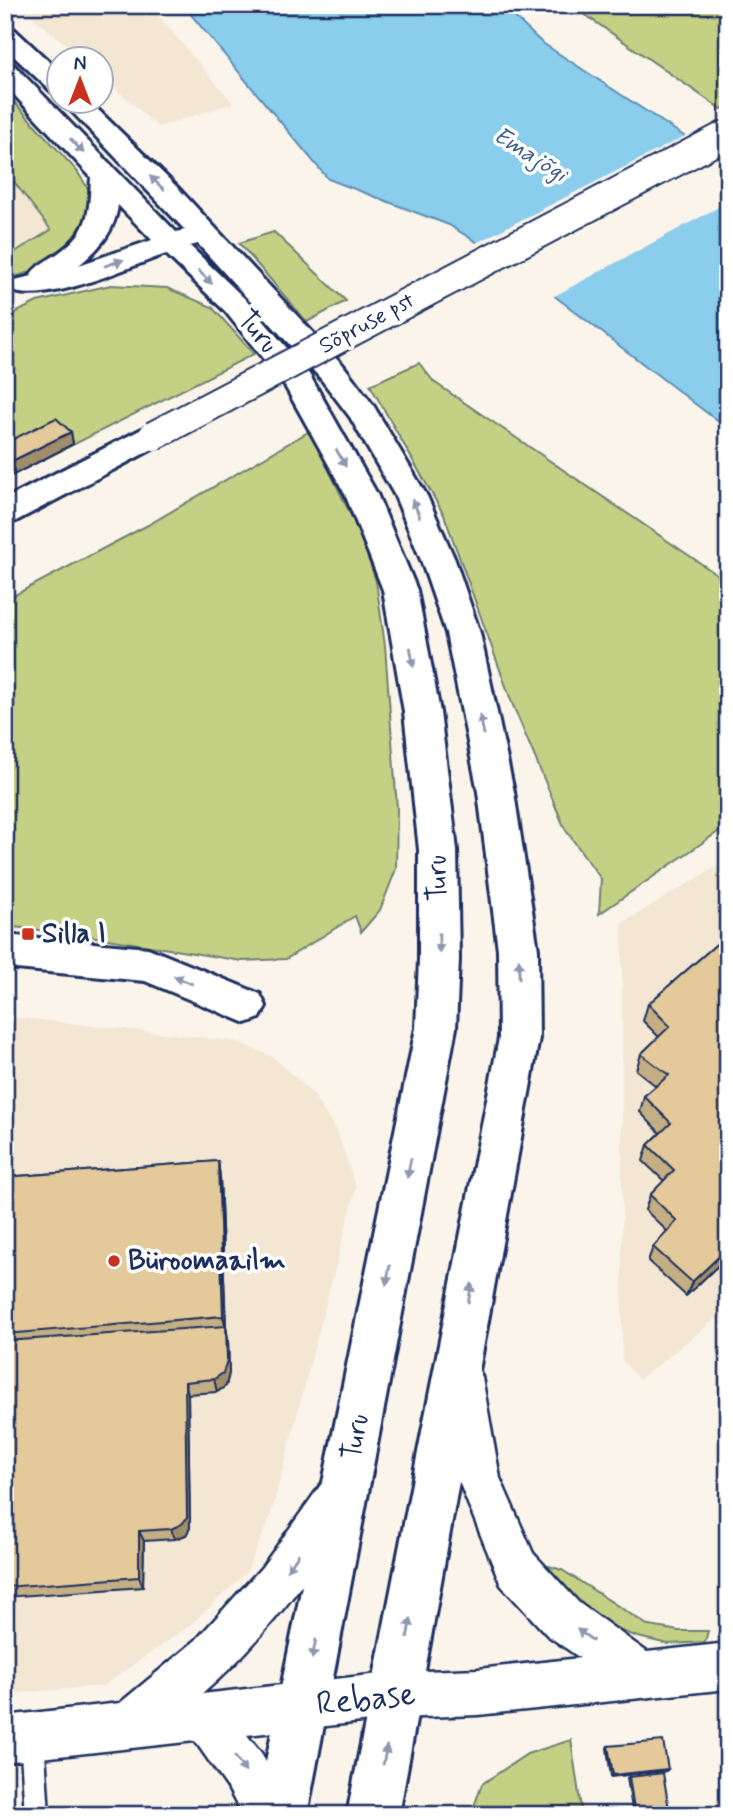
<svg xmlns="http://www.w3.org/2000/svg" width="733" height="1820" viewBox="0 0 733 1820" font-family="Mynerve,sans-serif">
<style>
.built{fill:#f3e7d3}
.green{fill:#c4d185;stroke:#708072;stroke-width:2}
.water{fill:#8bcdec;stroke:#5e8eb3;stroke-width:2}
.pier{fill:#faf4eb}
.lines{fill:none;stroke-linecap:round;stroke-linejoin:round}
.lane-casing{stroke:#1b2f5e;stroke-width:5}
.street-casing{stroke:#1b2f5e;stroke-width:5}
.secondary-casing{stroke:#1b2f5e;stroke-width:6}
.lane{fill:#fff;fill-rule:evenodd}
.street{fill:#fff;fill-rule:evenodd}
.secondary{fill:#fff;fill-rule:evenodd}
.secondary-bridge-casing{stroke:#1b2f5e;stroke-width:32;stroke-linecap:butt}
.secondary-bridge{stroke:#fff;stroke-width:28}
.wall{fill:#c4ae84;stroke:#1b2f5e;stroke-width:2}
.shaded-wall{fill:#a08d6c;stroke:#1b2f5e;stroke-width:2}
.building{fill:#e4ca9a;stroke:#1b2f5e;stroke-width:2}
.oneway{fill:#8d97ae}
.poi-dot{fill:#c8321e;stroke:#fff;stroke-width:2.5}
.labels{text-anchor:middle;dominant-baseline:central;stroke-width:7;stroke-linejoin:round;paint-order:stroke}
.far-street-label{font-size:23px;fill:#1b2f5e;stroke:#fff}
.far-water-label{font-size:24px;font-style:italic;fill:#3d5e89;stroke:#fff}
.street-label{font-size:28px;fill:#1b2f5e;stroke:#fff}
.poi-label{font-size:28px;font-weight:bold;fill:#1b2f5e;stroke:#fff;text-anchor:start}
.near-street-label{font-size:33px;fill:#1b2f5e;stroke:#fff}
</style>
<rect width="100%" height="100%" fill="#faf4eb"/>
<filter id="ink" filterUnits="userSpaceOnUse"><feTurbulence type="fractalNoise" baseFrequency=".0143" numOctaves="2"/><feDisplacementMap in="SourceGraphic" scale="14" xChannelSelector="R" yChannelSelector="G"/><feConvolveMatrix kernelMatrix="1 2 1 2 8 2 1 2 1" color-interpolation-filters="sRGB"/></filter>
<g filter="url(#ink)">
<path class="built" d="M19 5H149L233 103 158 127 102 76V60L83 59Z
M5 170 51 230 5 258Z
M728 860V1309L639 1380 622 1360V923Z
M5 1016 235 1041 273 1057 313 1094 338 1134 356 1188 270 1518 246 1573 189 1626 103 1686 5 1694Z"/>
<path class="green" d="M571 5H728V106L721 109Z
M5 92 77 171 94 198 77 246 30 272 5 280V258L51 230 5 170Z
M274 232 346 301 307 322 239 243Z
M111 285 167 288 212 307 254 354 5 479V318L37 302Z
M419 363 434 382 728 582V825L599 914 601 879 565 829 512 703 444 515 370 385Z
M310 431 359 532 376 581 385 646 397 808 396 869 380 910 361 932 355 916 286 959 242 961 83 935 5 926V600L148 525Z
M549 1566 562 1570 649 1626 679 1631H708L705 1642 668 1644 638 1637 610 1627 561 1594 544 1570Z
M571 1740 582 1815H471L482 1784 527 1754Z"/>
<path class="water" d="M183 5H502L541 42 728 165V429L518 268 449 225 328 179Z"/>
<path class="pier" d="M687 135 728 161V202L551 298 516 271 474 244Z"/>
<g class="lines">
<defs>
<path id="lane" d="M32 1724 40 1728 44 1736 49 1815H25L20 1736 24 1728Z"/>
<path id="street" d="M461 1357 476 1363 482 1377 500 1478 533 1553 579 1603 647 1652 728 1643V1689L478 1715 397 1718 247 1735 262 1754 291 1815H242L228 1788 195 1741 5 1762V1716L120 1703 196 1640 262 1567 325 1479 340 1472 355 1479 362 1494 355 1509C310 1576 264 1641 202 1694L397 1672 478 1669 580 1658 547 1635 501 1585 458 1479 440 1377 446 1363Z"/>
<path id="secondary" d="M5 27 14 29 60 72V94L51 91 5 48Z
M5 62 14 65 176 232 185 230 63 102H90L179 189 343 365 373 405 427 496 455 560 480 633 514 792 538 950 539 1038 399 1815H347L499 1038 498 950 478 792 446 633 421 560 395 496 350 417 321 379 198 244 190 246 245 299 309 374 377 494 417 590 440 712 457 850 459 959 456 1028 307 1815H255L416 1028 419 959V850L404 712 383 590 345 494 285 386 225 311 166 254C128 267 53 302 15 292L11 286 15 280 32 276 31 274C37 265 48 260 57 254 90 231 89 214 91 177L5 85ZM118 205 152 240 79 265C99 249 115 231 118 205Z
M153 426 164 429 169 436 164 443 16 521 5 524V499L142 429Z
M5 935 148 948 260 994 266 1006 260 1018 246 1023 145 981 5 968Z"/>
</defs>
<use href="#lane" class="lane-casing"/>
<use href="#street" class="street-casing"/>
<use href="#secondary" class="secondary-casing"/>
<use href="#lane" class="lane"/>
<use href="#street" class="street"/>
<use href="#secondary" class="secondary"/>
<defs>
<path id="secondary-bridge" d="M153 436 728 134"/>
</defs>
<use href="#secondary-bridge" class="secondary-bridge-casing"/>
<use href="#secondary-bridge" class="secondary-bridge"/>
</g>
<path class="wall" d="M71 432 73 444 11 476 5 471V443Z
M728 934V1256L686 1296 648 1261 653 1247 667 1231 645 1210 650 1195 664 1181 643 1161 648 1145 660 1133 640 1112 644 1096 656 1086 636 1070 641 1054 659 1037 643 1021 648 1004Z
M218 1161 220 1177 226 1326 228 1339 229 1373 226 1386 217 1392 188 1394 190 1528 186 1535 175 1539 144 1541 143 1587 5 1597V1177Z
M608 1746 668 1769 666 1771 611 1777 607 1748Z
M629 1777 670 1815H633L627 1778Z"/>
<path class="shaded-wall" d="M71 432 73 444 11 476 8 463Z
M218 1161 220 1177 226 1329 223 1316Z
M728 1248V1256L686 1296 692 1282Z
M226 1326 228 1339 229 1373 226 1386 217 1392 214 1379Z
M185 1382 188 1394 190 1528 186 1535 175 1539 171 1529Z
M139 1531 144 1541 143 1587 139 1577Z"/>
<path class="building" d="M56 418 71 432 8 463 5 461V443Z
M728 934V1248L692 1282 653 1247 677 1221 650 1195 674 1170 648 1145 671 1123 644 1096 669 1075 641 1054 670 1026 648 1004Z
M218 1161 223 1316 5 1334V1177Z
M226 1326 227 1360 223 1373 214 1379 185 1382 187 1518 182 1524 171 1529 139 1531V1577L5 1587V1341Z
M663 1741 668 1769 613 1775 608 1746Z
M663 1773 670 1815H635L629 1777Z"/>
<defs><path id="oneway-solid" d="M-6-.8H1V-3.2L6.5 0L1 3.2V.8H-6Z" transform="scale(1.75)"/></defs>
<g class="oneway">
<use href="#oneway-solid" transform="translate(77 146) rotate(47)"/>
<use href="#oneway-solid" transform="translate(157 183) rotate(-136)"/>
<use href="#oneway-solid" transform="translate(114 263) rotate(-19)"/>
<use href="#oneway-solid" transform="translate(205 277) rotate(44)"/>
<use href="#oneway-solid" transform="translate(341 458) rotate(61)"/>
<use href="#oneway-solid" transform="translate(416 508) rotate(-113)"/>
<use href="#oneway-solid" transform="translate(412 657) rotate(80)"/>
<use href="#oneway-solid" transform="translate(482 725) rotate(-102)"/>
<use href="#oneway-solid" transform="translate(439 943) rotate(89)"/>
<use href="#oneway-solid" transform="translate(519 969) rotate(-90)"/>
<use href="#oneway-solid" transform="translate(183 980) rotate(-157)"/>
<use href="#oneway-solid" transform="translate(409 1168) rotate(101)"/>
<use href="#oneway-solid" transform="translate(388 1275) rotate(101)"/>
<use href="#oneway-solid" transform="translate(470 1293) rotate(-79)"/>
<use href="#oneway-solid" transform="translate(293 1562) rotate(125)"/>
<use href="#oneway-solid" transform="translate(409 1628) rotate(-80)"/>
<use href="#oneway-solid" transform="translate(585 1635) rotate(-144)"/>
<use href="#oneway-solid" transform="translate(314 1649) rotate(101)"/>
<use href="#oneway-solid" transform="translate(385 1755) rotate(-79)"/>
<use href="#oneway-solid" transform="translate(240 1764) rotate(56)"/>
</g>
</g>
<g class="poi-dot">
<rect x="21" y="927" width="14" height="14" rx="3.5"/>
<circle cx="114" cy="1261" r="7"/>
</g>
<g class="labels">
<g class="far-street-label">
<text transform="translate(367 324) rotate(-28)">Sõpruse pst</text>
</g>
<g class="far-water-label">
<text transform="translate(530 155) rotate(32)">Emajõgi</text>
</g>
<g class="street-label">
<text transform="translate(257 332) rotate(50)">Turu</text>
<text transform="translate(438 878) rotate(-91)">Turu</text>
<text transform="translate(356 1437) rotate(-79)">Turu</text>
</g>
<g class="poi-label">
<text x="42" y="934">Silla I</text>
<text x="128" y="1261">Büroomaailm</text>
</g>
<g class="near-street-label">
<text transform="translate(366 1700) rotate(-6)">Rebase</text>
</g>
</g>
<rect width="733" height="1820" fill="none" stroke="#fff" stroke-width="28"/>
<rect x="14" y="14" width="705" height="1792" fill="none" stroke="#1b2f5e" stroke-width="2.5" filter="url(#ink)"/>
<g transform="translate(80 80)"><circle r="33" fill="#ffffff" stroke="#a4acbf" stroke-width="2"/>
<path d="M0-5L12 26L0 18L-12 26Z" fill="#c8321e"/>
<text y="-10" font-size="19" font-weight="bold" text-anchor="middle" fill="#1b2f5e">N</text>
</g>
</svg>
